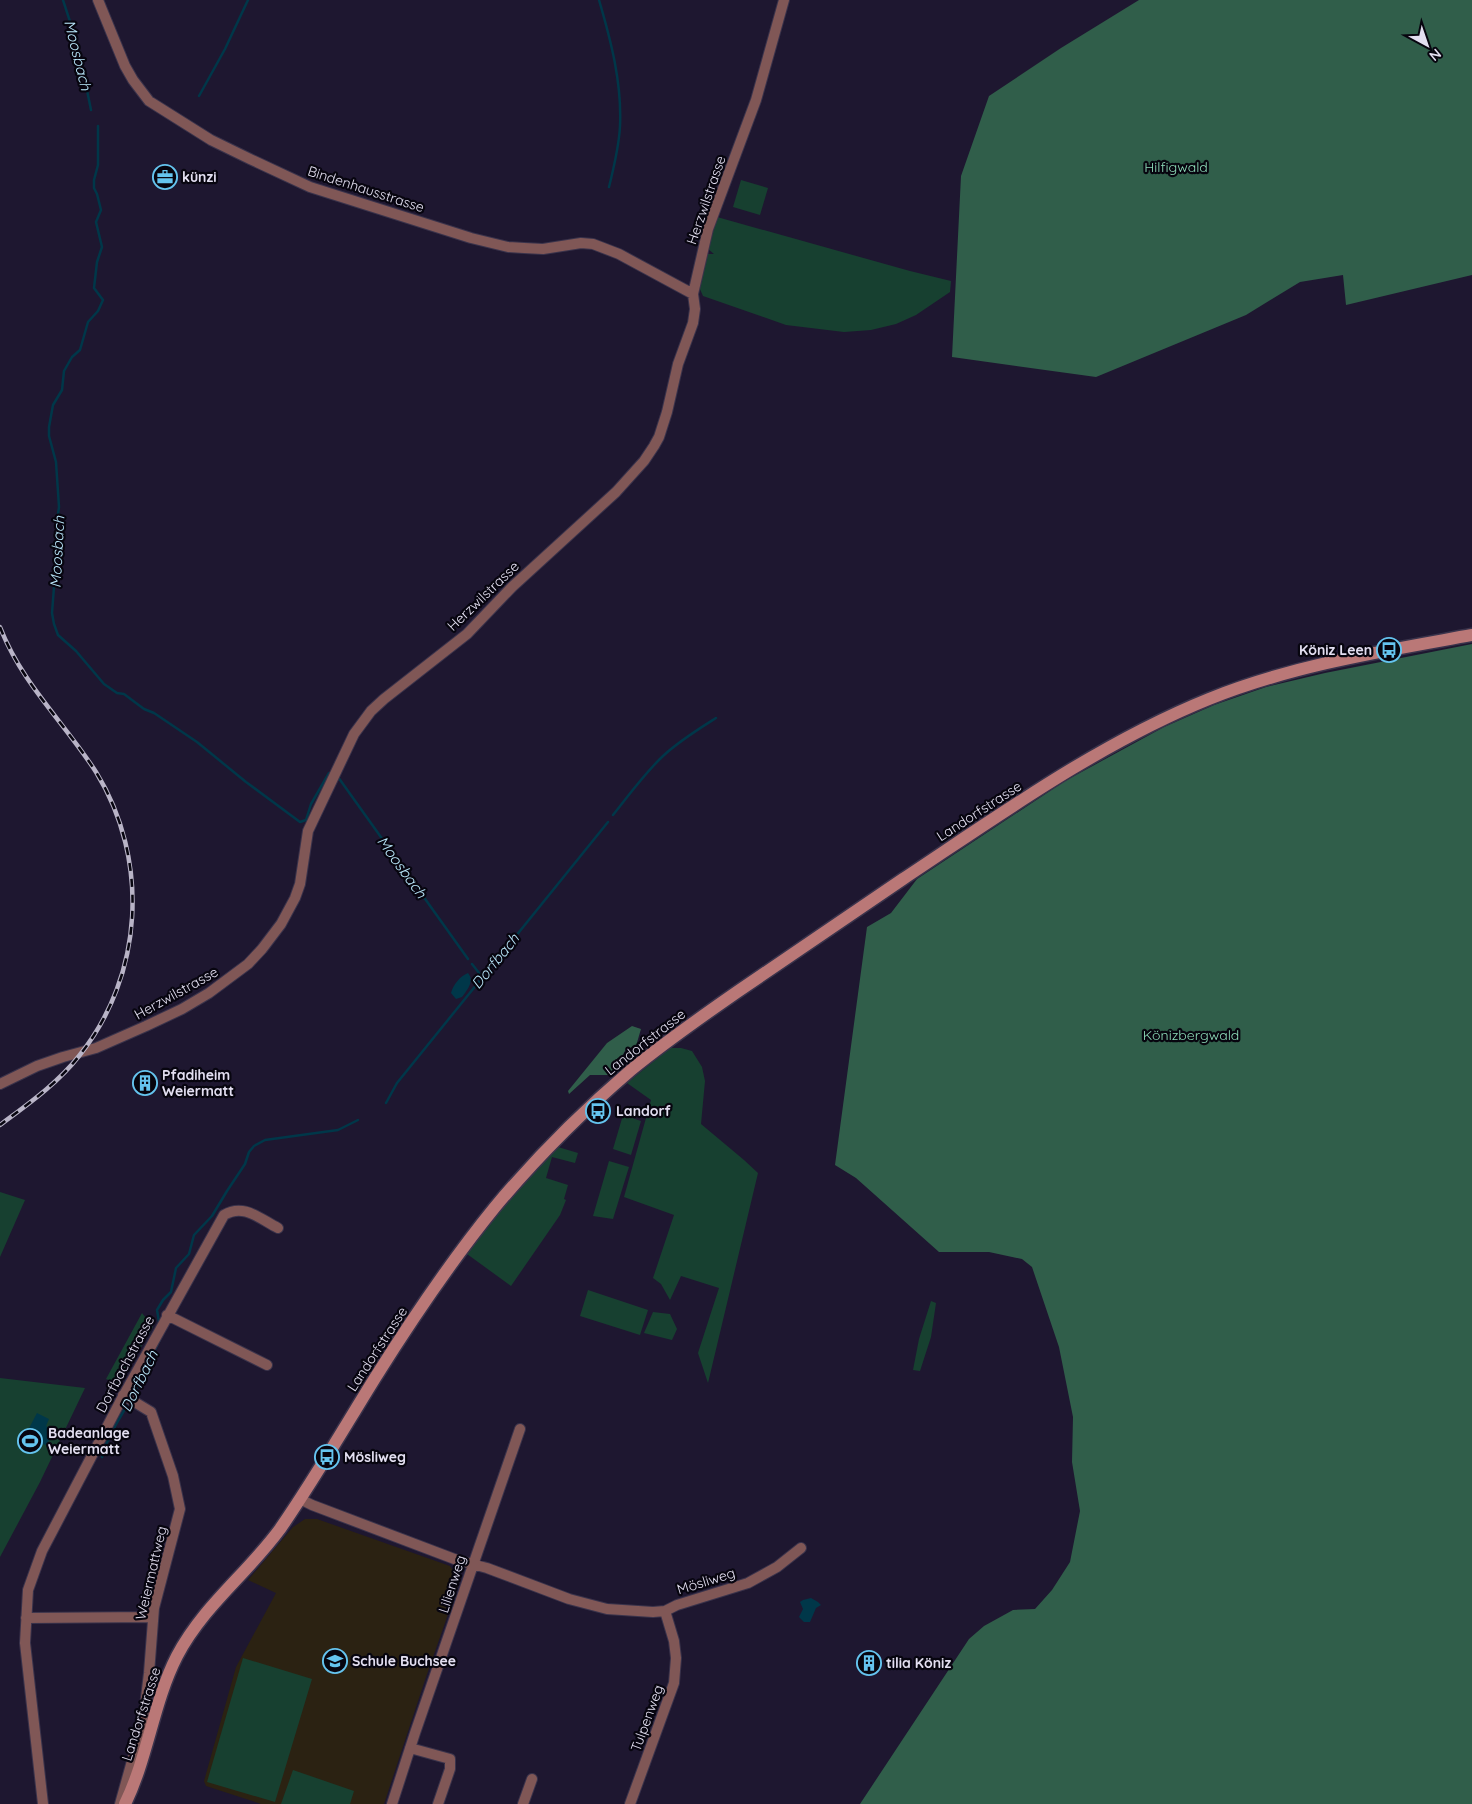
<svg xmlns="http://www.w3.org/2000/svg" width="1472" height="1804" viewBox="0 0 1472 1804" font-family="Quicksand,sans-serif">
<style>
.education{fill:#2b2212}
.green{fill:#174030}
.forest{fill:#305e4a}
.water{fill:#003749}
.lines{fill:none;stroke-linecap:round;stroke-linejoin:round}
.stream{stroke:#003749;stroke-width:2.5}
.street-casing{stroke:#3a334b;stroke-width:12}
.secondary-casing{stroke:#3a334b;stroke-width:15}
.street{stroke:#805756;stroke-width:10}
.secondary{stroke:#ba7877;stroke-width:12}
.rail-casing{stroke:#b9b4c7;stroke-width:4.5}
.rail{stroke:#07050f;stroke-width:2.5;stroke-dasharray:8;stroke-linecap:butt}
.labels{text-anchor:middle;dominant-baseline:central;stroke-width:4.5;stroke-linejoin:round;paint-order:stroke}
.park-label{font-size:14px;fill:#8edcb9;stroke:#07050f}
.poi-label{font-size:14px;font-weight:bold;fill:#e3dff1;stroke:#07050f;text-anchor:start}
.street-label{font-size:14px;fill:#e3dff1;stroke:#07050f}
.water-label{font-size:15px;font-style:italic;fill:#bae8fc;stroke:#07050f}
</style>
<rect width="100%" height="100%" fill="#1e1730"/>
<path class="education" d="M305 1519H317L450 1566 460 1580 425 1680 384 1804H261L206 1786 204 1781 236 1667 276 1593 248 1580 293 1527Z"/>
<path class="green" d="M741 180 768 188 760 215 733 207Z
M717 217 910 271 951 281 950 292 916 315 896 324 871 330 844 332 786 325 703 296 699 287 706 254H714L707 248Z
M670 1048H681L692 1051 702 1067 705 1081 701 1124 744 1160 758 1173 708 1383 698 1353 719 1288 681 1276 670 1300 661 1284 653 1278 674 1215 624 1197 651 1100 627 1083Z
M623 1115 641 1121 631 1155 613 1149Z
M558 1147 578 1153 575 1163 552 1157 546 1178 568 1185 564 1199 566 1200 560 1215 511 1286 467 1254 499 1211Z
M609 1161 629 1167 613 1219 593 1216Z
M0 1192 25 1200 0 1257Z
M588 1290 648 1310 640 1335 580 1316Z
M931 1301 936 1303 931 1337 920 1371 913 1370 919 1339Z
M653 1312 670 1314 677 1329 672 1340 644 1333Z
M142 1313 153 1327 119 1384 106 1379Z
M0 1378 85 1388 40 1482 0 1557Z
M243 1658 312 1679 275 1802 207 1782Z
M293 1770 354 1791 350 1804H281Z"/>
<path class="forest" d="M1139 0H1472V275L1346 305 1343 275 1300 282 1246 315 1096 377 952 357 961 176 989 96 1061 48Z
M1472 644V1804H860L969 1639 984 1626 1013 1610 1035 1609 1052 1590 1070 1562 1080 1511 1072 1462 1073 1417 1059 1347 1032 1267 1022 1259 989 1252H939L856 1178 835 1165 867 927 891 913 917 879 1065 781 1164 727 1214 705 1266 687 1325 673Z
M632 1026 641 1029 636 1046 626 1049 612 1075H590L569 1094 568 1091 607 1043Z"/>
<path class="water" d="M468 973C475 981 467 990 462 997L456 999 451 993C453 985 460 976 468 973Z
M37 1413 49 1419 46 1426 51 1429 48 1435 51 1437 46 1445 43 1444 42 1446 32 1441 33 1438 26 1434Z
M811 1598 818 1602 821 1605 816 1608 810 1622H804L799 1617 803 1609 800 1602 803 1600Z"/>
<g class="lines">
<path class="stream" d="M63 0 78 46 91 110
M599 0C611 41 622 83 620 126 619 147 614 167 609 187
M199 96 225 49 248 0
M98 126V165L94 180V188L97 194 101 210 96 222 102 247 97 262 94 288 103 300 98 311 88 322 80 350 72 357 64 371 62 390 53 405 49 427V436L56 462 59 507 57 521 58 535 52 613 54 624 58 635 76 651 104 684 117 693 124 694 144 709 154 713 197 742 246 782 300 822 306 820 311 804 329 773
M338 777 468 959
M613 815C629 795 644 774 663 756 679 741 697 730 716 718
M472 964 483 978
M386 1103 397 1083 608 822
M159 1322 157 1310 163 1300 171 1292 176 1268 189 1254 194 1235 212 1216 227 1191 245 1164 249 1152 254 1146 265 1140 338 1130 358 1120
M132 1398 163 1333
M102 1457 107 1442 114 1432 115 1426 129 1402"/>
<defs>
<path id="street" d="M98 0 125 66 133 80 149 101 211 140 250 159 310 187 471 238 508 247 524 248 543 249 581 243 593 244 619 254 693 294
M0 1084 37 1066 63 1057 96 1048 146 1026 182 1009 209 993 248 964 262 949 281 924 295 898 300 884 308 831 354 734 371 711 384 699 467 634 512 587 616 492 644 461 654 446 659 437 667 412 678 364 693 323 695 309 693 294 708 229 756 100 784 0
M167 1315 267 1365
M300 1499 312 1505 457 1560 487 1568 569 1599 607 1609 653 1612 665 1611 677 1605 748 1583 777 1567 801 1548
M26 1618 153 1617
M410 1748 450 1759V1769L438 1804
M43 1804 25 1643 28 1590 42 1551 120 1402 224 1215C244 1203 260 1219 278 1228
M120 1804 139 1736 145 1706 149 1673 154 1608 180 1509 173 1476 151 1412 123 1395
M392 1804 415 1733 520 1429
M523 1804 532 1779
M630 1804 674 1683 676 1658 674 1641 665 1611"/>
<path id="secondary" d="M125 1804C148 1757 153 1703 177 1656 204 1605 247 1574 280 1529 314 1480 344 1428 375 1378 412 1319 451 1261 495 1207 536 1158 582 1112 631 1070 665 1042 701 1017 737 992 792 954 848 917 903 879 1001 814 1100 743 1209 699 1293 665 1384 651 1472 635"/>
</defs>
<use href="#street" class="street-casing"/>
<use href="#secondary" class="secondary-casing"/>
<use href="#street" class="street"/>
<use href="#secondary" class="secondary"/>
<defs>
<path id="rail" d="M0 627C22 684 64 722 96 772 150 860 144 975 79 1056 57 1084 28 1104 0 1125"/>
</defs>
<use href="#rail" class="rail-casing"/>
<use href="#rail" class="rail"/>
</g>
<defs>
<symbol id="office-ring" viewBox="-11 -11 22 22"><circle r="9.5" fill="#07050f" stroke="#65c4ef" stroke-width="1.5"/><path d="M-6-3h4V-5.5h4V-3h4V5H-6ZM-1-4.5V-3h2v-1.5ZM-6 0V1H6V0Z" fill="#65c4ef"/></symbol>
<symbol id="bus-ring" viewBox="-11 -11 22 22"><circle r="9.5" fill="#07050f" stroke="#65c4ef" stroke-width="1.5"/><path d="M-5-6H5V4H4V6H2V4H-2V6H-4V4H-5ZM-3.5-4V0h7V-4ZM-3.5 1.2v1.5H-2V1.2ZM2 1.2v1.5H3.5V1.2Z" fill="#65c4ef"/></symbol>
<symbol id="building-ring" viewBox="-11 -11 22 22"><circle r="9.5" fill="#07050f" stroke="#65c4ef" stroke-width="1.5"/><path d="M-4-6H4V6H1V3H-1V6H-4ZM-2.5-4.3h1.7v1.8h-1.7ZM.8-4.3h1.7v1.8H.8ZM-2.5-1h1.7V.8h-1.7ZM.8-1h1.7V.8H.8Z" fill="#65c4ef"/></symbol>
<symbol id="stadium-ring" viewBox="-11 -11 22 22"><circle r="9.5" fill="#07050f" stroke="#65c4ef" stroke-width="1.5"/><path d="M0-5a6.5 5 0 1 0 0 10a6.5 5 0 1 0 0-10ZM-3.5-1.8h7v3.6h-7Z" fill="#65c4ef"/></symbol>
<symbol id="school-ring" viewBox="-11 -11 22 22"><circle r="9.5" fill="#07050f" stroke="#65c4ef" stroke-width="1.5"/><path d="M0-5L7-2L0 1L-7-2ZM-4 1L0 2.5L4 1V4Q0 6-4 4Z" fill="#65c4ef"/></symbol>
</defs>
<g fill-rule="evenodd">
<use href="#office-ring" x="151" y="163" width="28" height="28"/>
<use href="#bus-ring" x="1375" y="636" width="28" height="28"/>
<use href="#building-ring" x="131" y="1069" width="28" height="28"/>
<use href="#bus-ring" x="584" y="1097" width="28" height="28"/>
<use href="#stadium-ring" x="16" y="1427" width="28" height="28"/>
<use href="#bus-ring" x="313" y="1443" width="28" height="28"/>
<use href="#school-ring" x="321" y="1647" width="28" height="28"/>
<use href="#building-ring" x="855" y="1649" width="28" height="28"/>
</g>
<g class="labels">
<g class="park-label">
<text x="1176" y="167">Hilfigwald</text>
<text x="1191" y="1035">Könizbergwald</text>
</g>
<g class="poi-label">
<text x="182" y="177">künzi</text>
<text x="1372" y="650" text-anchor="end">Köniz Leen</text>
<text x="162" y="1075">Pfadiheim<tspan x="162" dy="16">Weiermatt</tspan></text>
<text x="616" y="1111">Landorf</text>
<text x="48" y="1433">Badeanlage<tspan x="48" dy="16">Weiermatt</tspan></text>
<text x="344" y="1457">Mösliweg</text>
<text x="352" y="1661">Schule Buchsee</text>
<text x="886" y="1663">tilia Köniz</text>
</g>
<g class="street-label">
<text transform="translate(366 189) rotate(18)">Bindenhausstrasse</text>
<text transform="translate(706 200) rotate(-71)">Herzwilstrasse</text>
<text transform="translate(483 596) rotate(-44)">Herzwilstrasse</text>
<text transform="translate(979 811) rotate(-33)">Landorfstrasse</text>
<text transform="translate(176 993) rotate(-29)">Herzwilstrasse</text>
<text transform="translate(645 1042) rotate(-38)">Landorfstrasse</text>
<text transform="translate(377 1349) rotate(-57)">Landorfstrasse</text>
<text transform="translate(125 1364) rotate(-62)">Dorfbachstrasse</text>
<text transform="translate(151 1573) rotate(-77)">Weiermattweg</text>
<text transform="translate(706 1581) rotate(-17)">Mösliweg</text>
<text transform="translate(452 1584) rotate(-72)">Lilienweg</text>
<text transform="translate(141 1714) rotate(-72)">Landorfstrasse</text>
<text transform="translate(647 1718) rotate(-70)">Tulpenweg</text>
</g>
<g class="water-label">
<text transform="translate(78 55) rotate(76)">Moosbach</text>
<text transform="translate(57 552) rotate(-87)">Moosbach</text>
<text transform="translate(402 867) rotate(54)">Moosbach</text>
<text transform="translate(495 961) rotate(-51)">Dorfbach</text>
<text transform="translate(139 1381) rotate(-64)">Dorfbach</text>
</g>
</g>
<g transform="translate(1427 45) rotate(140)" stroke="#07050f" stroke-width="4" paint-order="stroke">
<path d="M0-4L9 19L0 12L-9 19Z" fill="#e3dff1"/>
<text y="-8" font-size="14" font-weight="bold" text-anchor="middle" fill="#e3dff1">N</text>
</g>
</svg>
